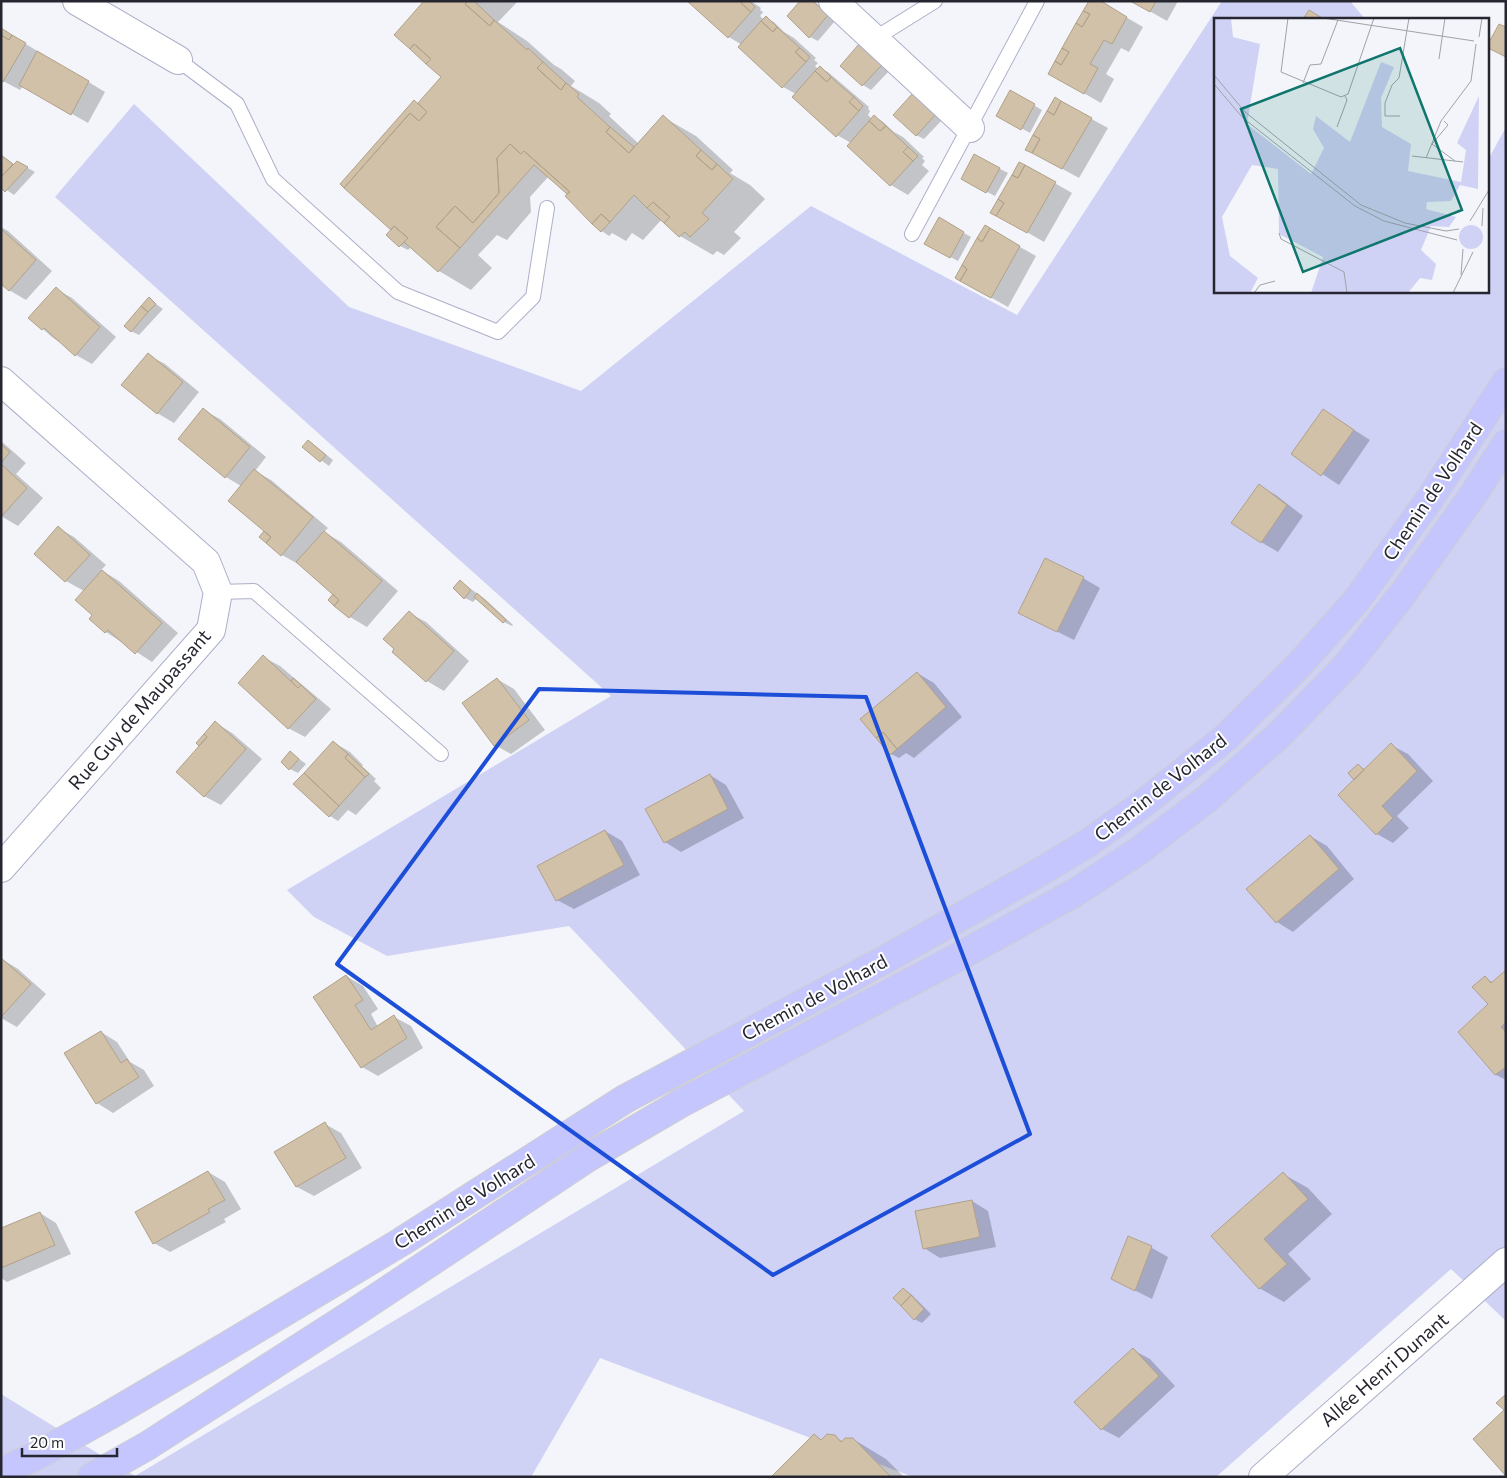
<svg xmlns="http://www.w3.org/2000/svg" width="1507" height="1478" viewBox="0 0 1507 1478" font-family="Commissioner,sans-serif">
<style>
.green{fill:#cfd2f5}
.shadow{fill:#0003}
.building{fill:#d2c1a9;stroke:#b1a189}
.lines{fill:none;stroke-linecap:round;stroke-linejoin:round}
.lane-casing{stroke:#adafc9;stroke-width:16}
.street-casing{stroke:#adafc9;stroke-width:30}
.primary-casing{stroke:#cfcfd1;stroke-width:30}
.lane{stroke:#fff;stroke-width:14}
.street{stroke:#fff;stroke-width:28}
.primary{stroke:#c5c6fd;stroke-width:28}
.marked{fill:none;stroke:#1d4ed8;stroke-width:4;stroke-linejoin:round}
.labels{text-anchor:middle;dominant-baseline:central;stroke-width:4;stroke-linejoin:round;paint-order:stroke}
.street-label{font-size:19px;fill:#252630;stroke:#fff}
.inset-road{fill:none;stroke:#a1a2a9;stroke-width:1}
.view{fill:#0f766e;fill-opacity:0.15;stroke:#0f766e;stroke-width:2.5}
.inset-edge{fill:none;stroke:#252630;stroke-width:2.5}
</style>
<rect width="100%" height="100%" fill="#f4f5fa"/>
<path class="green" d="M1222 1H1350L1365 19H1216V291H1488V160L1506 127V1321L1451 1269 1216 1477H913L600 1358 531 1477H1V1394L135 1476 744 1111 569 926 387 956 314 917 287 890 611 696 55 197 134 104 349 307 581 391 811 206 1017 315Z"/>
<path class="shadow" d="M424 1H518L498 22 527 41 554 65 561 69 575 81 571 86 599 103 611 114 609 116 639 144 663 117 696 136 733 170 730 173 750 185 765 199 734 232 741 238 724 255 717 251 713 255 680 236 662 219 643 240 632 233 626 241 612 233 609 236 602 231 569 194 549 176 530 197 531 212 507 240 497 235 478 255 492 268 471 290 439 271 411 247 408 250 400 246 393 230 415 102 419 104 443 77Z
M689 1H751L761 8 760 10 763 12 760 16 764 20 766 18 774 22 784 32 794 38 816 58 814 60 818 63 815 66 818 69 820 68 828 72 869 107 868 109 870 111 868 115 872 119 874 117 882 121 894 132 903 137 924 157 922 158 925 161 922 165 929 171 908 195 891 185 849 146 851 143 837 135 796 94 783 87 740 47 742 45 729 37Z
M802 1H814L835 21 818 41 810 37Z
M1098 1 1143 27 1129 52 1121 48 1106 74 1114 79 1101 103 1049 73Z
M1132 1H1178L1167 21Z
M1 29 105 92 88 123 23 86 20 90 1 80Z
M860 45 867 50 890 70 871 90 863 85 842 66Z
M1011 92 1042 110 1030 133 998 115Z
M913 95 943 119 924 139 916 135Z
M1055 99 1108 128 1079 178 1050 162Z
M1 155 15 165 17 162 35 172 14 195 1 186Z
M975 156 1008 173 995 196 962 179Z
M1025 166 1072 193 1044 242 992 212Z
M939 219 971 237 958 261 926 244Z
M1 227 8 231 52 271 26 300 9 290 1 283Z
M985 227 1036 256 1008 307 956 278Z
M56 289 72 298 116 337 92 364 76 355 60 341 59 342 52 337 43 329Z
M149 299 163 309 139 335 131 331Z
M148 355 165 364 199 392 174 423 157 413Z
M203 410 220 419 266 457 255 471 271 480 328 528 324 532 341 542 398 591 367 627 350 617 329 599 334 594 299 563 298 564 282 555 266 531 241 486 226 477Z
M1323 410 1370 440 1339 485 1292 454Z
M1 441 26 463 16 474 43 498 18 526 1 516Z
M309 441 333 460 329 466 303 447Z
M1259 486 1276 495 1303 516 1278 552 1261 542Z
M58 528 74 537 106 565 101 570 119 581 178 633 152 662 106 632 91 619 94 615 84 591 66 581Z
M1083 578 1100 588 1074 640 1020 613Z
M461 582 485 599 513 625 512 626 504 622 477 598 473 602 465 598Z
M409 613 426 622 469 661 444 691 427 681 393 651Z
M263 657 280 666 331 709 305 737 288 728Z
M917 673 934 683 962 717 914 758 906 753 899 758 891 754Z
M497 679 514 689 545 730 511 754 495 745Z
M216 723 232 733 262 759 221 805 204 796 201 746 198 743Z
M333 742 350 752 363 765 362 766 376 779 374 781 381 788 356 815 348 810 338 821 330 816 295 784Z
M1391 745 1408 754 1433 781 1397 816 1409 828 1393 843 1377 834 1358 765 1366 770Z
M291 753 306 764 298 773 290 769Z
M710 775 726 785 744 818 681 852 665 842Z
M605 831 622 841 640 875 574 909 557 900Z
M1310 836 1327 846 1354 879 1293 932 1277 922Z
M2 959 18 969 46 994 17 1027 1 1018Z
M1506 972V1080L1496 1075 1460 1032 1490 1005 1485 978 1494 983Z
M346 976 363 986 378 1009 371 1014 378 1027 394 1017 411 1026 423 1048 378 1076 362 1067Z
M101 1032 117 1042 130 1062 144 1070 154 1086 113 1113 97 1103Z
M325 1124 341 1133 362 1168 314 1196 297 1187 276 1152Z
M208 1172 225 1182 241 1209 224 1219 226 1222 170 1252 154 1243Z
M1283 1174 1308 1188 1332 1214 1288 1254 1311 1279 1284 1302 1259 1288 1213 1236Z
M972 1201 988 1211 996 1247 940 1258 924 1248Z
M40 1213 56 1223 71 1254 7 1282 1 1278V1229Z
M1129 1238 1152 1248 1168 1257 1152 1299 1112 1279Z
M903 1289 911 1294 931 1314 922 1323 914 1319Z
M1133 1350 1150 1359 1175 1386 1119 1438 1102 1429Z
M814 1436 822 1440 834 1436 843 1442 853 1439 886 1459 904 1477H773Z"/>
<path class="building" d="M422 1H468L465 4 490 26 494 20 527 50 528 48 543 62 537 68 561 90 566 83 579 94 577 97 610 127 606 132 629 153 663 115 701 150 696 156 712 170 717 164 733 179 702 213 709 219 690 237 685 232 679 237 664 223 670 217 653 202 647 208 634 195 610 222 601 214 592 224 565 196 570 192 524 151 521 154 510 144 497 158 499 193 473 223 455 206 436 227 460 248 438 272 404 242 408 238 394 226 391 230 344 188 410 113 419 121 427 112 418 103 441 77 426 64 431 59 414 44 410 49 394 35 423 2Z
M468 1H474L494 20 490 26 465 4Z
M687 1H743L741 3 751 12 728 38Z
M743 1H749L755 7 751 12 741 3Z
M800 1H813L828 15 809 38 787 16Z
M1089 1H1101L1127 17 1112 44 1104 40 1090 64 1098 68 1084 94 1048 74 1055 61 1061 65 1069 52 1062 48 1076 23 1082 27 1090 14 1083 11Z
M1130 1H1156L1150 12Z
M1309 10 1324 19H1303Z
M1083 11 1090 14 1082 27 1076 23Z
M766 16 777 27 773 32 761 21Z
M761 21 773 32 777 27 800 48 795 52 806 62 782 88 738 47Z
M1499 24 1506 27V57L1488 48V44Z
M1 28 12 35 9 40 1 35Z
M1 35 9 40 12 35 26 43 3 82 1 81Z
M414 44 431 59 426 64 410 49Z
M859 44 882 65 862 86 840 66Z
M800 48 810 57 806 62 795 52Z
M1062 48 1069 52 1061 65 1055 61Z
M37 51 89 81 71 115 19 85Z
M543 62 566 83 561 90 537 68Z
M820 66 831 77 827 82 815 71Z
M815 71 827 82 831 77 841 86 854 97 849 102 859 111 836 137 792 97Z
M1010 90 1035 104 1021 130 996 116Z
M913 93 936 114 916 136 893 115Z
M854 97 863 106 859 111 849 102Z
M1055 97 1061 101 1054 115 1047 111Z
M414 100 427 112 419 121 410 113 344 188 340 184Z
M1061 101 1092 118 1062 169 1032 153 1040 139 1033 135 1047 111 1054 115Z
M874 115 886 126 880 131 869 121Z
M869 121 880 131 886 126 908 147 903 152 913 161 890 186 847 146Z
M610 127 634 147 629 153 606 132Z
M1033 135 1040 139 1032 153 1025 150Z
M510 144 521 154 524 151 570 192 567 194 534 165 460 248 436 227 455 206 473 223 499 193 497 158Z
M908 147 918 156 913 161 903 152Z
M701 150 717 164 712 170 696 156Z
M974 154 1000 168 986 193 961 179Z
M1 155 13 164 1 177Z
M17 161 28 167 5 192 1 188V177Z
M1019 162 1025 165 1018 178 1012 175Z
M1025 165 1056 182 1027 233 996 216 1004 203 998 199 1012 175 1018 178Z
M998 199 1004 203 996 216 990 213Z
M653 202 670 217 664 223 647 208Z
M601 214 610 222 601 232 592 224Z
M939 217 964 232 950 258 924 244Z
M985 225 990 228 982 242 977 238Z
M394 226 408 238 399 247 386 235Z
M990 228 1020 246 991 298 960 281 967 269 962 265 977 238 982 242Z
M1 229 36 260 9 291 1 284Z
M962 265 967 269 960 281 955 278Z
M56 287 100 327 75 356 44 328 42 330 28 318Z
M149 297 156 304 148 312 141 306Z
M141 306 148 312 131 332 124 326Z
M148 353 183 382 157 414 121 385Z
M203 408 250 447 225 478 178 439Z
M1323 409 1354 430 1321 476 1291 454Z
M308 440 326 455 320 462 302 447Z
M1 444 10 452 1 463Z
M1 464 27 488 1 517Z
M254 469 313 517 281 556 266 543 271 537 228 501Z
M1259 484 1287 505 1261 543 1231 523Z
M58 526 90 555 65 582 34 554Z
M264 531 271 537 266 543 259 537Z
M324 531 382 581 349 618 334 606 339 600 296 562Z
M1045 558 1084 577 1057 632 1018 613Z
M102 570 162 623 135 654 108 630 105 633 89 619 92 615 75 600Z
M460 580 471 590 464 599 453 588Z
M477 593 506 620 503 623 474 597Z
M333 594 339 600 334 606 328 600Z
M409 611 454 651 426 682 392 652 394 649 383 639Z
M263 655 298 688 301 685 316 699 288 729 238 683Z
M917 672 946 707 897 749 883 732 876 738 860 719Z
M293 678 301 685 298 688 291 681Z
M497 678 529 720 494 746 462 703Z
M215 721 246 749 204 797 176 772 207 737 204 734Z
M883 732 897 749 890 755 876 738Z
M204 734 207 737 199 746 196 743Z
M333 741 348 754 345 758 365 777 339 806 304 773Z
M1391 743 1417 771 1382 806 1393 818 1376 835 1338 795Z
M290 751 299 759 289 770 281 762Z
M348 754 369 774 365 777 345 758Z
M1358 764 1364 770 1354 780 1348 773Z
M304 773 339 806 329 817 293 784Z
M710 774 728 809 664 843 645 809Z
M605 830 624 865 556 901 537 866Z
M1310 835 1339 869 1276 923 1246 889Z
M1 958 31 984 1 1017Z
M1506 970V1022L1501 1027 1506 1032V1067L1495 1075 1458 1032 1488 1004 1472 987 1485 976 1491 983Z
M346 975 363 1000 355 1005 371 1030 394 1015 407 1038 361 1068 313 997Z
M101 1031 121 1063 127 1059 139 1077 96 1104 64 1053Z
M325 1122 346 1158 296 1187 274 1152Z
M208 1171 225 1200 208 1209 210 1212 153 1244 135 1212Z
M1283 1172 1308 1199 1264 1239 1287 1264 1259 1289 1211 1236Z
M972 1200 980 1237 923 1249 915 1211Z
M40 1212 55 1245 1 1268V1228Z
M1128 1236 1152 1246 1135 1291 1111 1279Z
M903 1288 911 1295 901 1306 893 1298Z
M911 1295 924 1309 914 1320 901 1306Z
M1133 1348 1159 1376 1101 1430 1074 1402Z
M1506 1394V1475H1505L1473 1439 1504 1410 1496 1403Z
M814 1434 821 1440 827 1434 835 1435 841 1442 845 1438H853L891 1477H771Z"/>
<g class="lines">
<defs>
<path id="lane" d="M872 37 874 39 935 1
M178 60 237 104 273 179 398 292 498 332 533 297 547 208
M912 234 1037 1
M218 592 254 591 441 754"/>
<path id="street" d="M77 1 178 60
M833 1 970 128
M1 381 206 562 218 592 211 630 1 868
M1263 1477 1506 1262"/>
<path id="primary" d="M1 1472 36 1456 108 1416 229 1345 401 1242 625 1099 884 960 1040 872 1088 843 1144 803 1224 739 1298 666 1356 601 1429 500 1506 382
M92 1477 147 1446 349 1316 587 1158 681 1103 962 955 1076 892 1137 852 1208 798 1279 735 1347 665 1402 595 1473 495 1506 444"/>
</defs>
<use href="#lane" class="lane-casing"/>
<use href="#street" class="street-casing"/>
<use href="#primary" class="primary-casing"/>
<use href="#lane" class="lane"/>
<use href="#street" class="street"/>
<use href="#primary" class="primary"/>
</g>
<path class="marked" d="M539 689 866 697 1030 1134 773 1275 337 964Z"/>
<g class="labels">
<g class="street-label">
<text transform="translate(1432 491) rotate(-56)">Chemin de Volhard</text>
<text transform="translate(139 709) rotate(-49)">Rue Guy de Maupassant</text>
<text transform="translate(1160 787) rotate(-38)">Chemin de Volhard</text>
<text transform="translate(814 997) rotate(-28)">Chemin de Volhard</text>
<text transform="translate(464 1201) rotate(-32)">Chemin de Volhard</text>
<text transform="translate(1384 1369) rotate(-41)">Allée Henri Dunant</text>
</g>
</g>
<g transform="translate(1214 18)">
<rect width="275" height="275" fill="#f4f5fa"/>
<path d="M0 0H17L19 19 46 26 33 106 97 156 110 130 99 111 102 98 136 124 167 44 180 49 167 80 168 109 197 126 194 153 247 164 252 132 243 125 265 78 264 171 246 167 237 183 213 184 212 191 242 199 235 209 217 208 207 232 222 246 218 262 206 260 194 275H97L109 239 65 216 64 151 38 147 8 199 16 238 44 260 36 275H0ZM245 219a12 12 0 1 1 24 0a12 12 0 1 1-24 0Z" fill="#cfd2f5"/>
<path class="inset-road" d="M74 0 67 54 127 79 134 76 160 0M109 0 260 23M265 19 268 0M225 41 231 0M0 57 31 94 147 187 191 205 232 213 245 211M89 65 96 47 107 46 124 2M0 66 29 100 141 188 170 203 243 222M186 98H171V85L178 67 185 60 195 0M230 103 234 107 218 126 241 143M123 109 133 82 131 78M198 138 249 144M212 140 227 103 257 63 262 26M256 203 275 172M268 208 269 190M65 215 67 221 130 254 133 275M247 257 249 231M40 275 46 267 61 263M239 275 259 234"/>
<path class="view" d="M186 30 248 192 89 254 27 91Z"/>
<rect width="275" height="275" class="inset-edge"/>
</g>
<rect width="1507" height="1478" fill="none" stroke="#252630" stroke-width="5"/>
<path d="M22 1448v8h95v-8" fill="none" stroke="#252630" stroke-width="2.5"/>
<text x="30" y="1448" font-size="15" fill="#252630" stroke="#ffffff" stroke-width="4" paint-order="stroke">20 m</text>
</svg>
